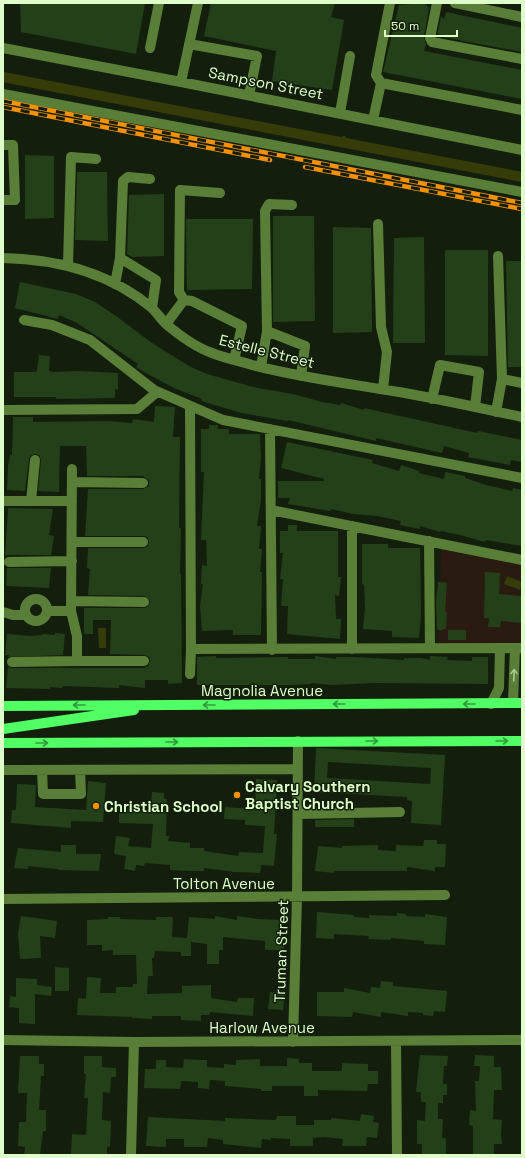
<svg xmlns="http://www.w3.org/2000/svg" width="525" height="1158" viewBox="0 0 525 1158" font-family="'Space Grotesk',sans-serif">
<style>
.green{fill:#291b0f}
.water{fill:#353b09}
.lines{fill:none;stroke-linecap:round;stroke-linejoin:round}
.stream{stroke:#353b09;stroke-width:3}
.canal{stroke:#353b09;stroke-width:10}
.building{fill:#244018;fill-rule:evenodd}
.minor{stroke:#597e37;stroke-width:10}
.major{stroke:#51ff65;stroke-width:10}
.rail-casing{stroke:#f59000;stroke-width:4.5}
.rail{stroke:#131f0c;stroke-width:3;stroke-dasharray:9;stroke-linecap:butt}
.oneway{stroke:#a9cb8f}
.oneway2{stroke:#359a3d}
.poi-dot{fill:#f59000;stroke:#131f0c;stroke-width:1.5}
.labels{text-anchor:middle;dominant-baseline:central;stroke-width:3;stroke-linejoin:round;paint-order:stroke}
.street-label{font-size:15px;fill:#dfffca;stroke:#131f0c}
.poi-label{font-size:15px;font-weight:bold;fill:#dfffca;stroke:#131f0c;text-anchor:start}
</style>
<rect width="100%" height="100%" fill="#131f0c"/>
<path class="green" d="M441 549 522 565V643H438Z"/>
<path class="water" d="M507 576 522 582 520 590 504 584Z
M98 628H106V648H99Z"/>
<g class="lines">
<path class="stream" d="M343 142 344 137"/>
<path class="canal" d="M3 77 522 177"/>
</g>
<path class="building" d="M20 3H145L136 54 21 32Z
M211 3H335L331 17 344 20 332 90 272 81 276 51 204 36Z
M424 3 429 8 424 37 426 44 424 51 522 70V99L383 72 399 5Z
M446 12 522 28V52L437 36 441 16 444 19Z
M25 155 54 156V218L25 219Z
M77 172H107L108 241 75 240Z
M164 194V256L132 257 127 254 129 195Z
M273 216H314L315 321 273 322Z
M186 219H253L252 289 187 290Z
M333 227 371 228 372 332 333 333Z
M424 237 425 343H393L394 238Z
M445 250H488V356L445 355Z
M506 261H522V367H508Z
M20 282 76 294 95 302 116 316 152 343 189 366 207 374 253 387 293 394 322 402 340 405 341 403 364 410V408L477 433 478 431 522 440V462L511 460 510 465 468 457 469 453 444 446 442 453 376 438V441L288 420 287 421 242 413 201 401 202 399 174 388 146 373 136 367 138 364 77 323 59 315 58 319 15 308Z
M39 355 50 356 49 371 53 372 78 371 118 373V390L115 389V398L56 399V397H14V372H35L37 371Z
M155 406 175 407 173 437H180L179 528H181L180 574H181L182 683 168 684V680H145V688L119 685V688L63 686 62 688 50 687V689L6 688 8 667 12 668H144L148 666 150 661 149 657 144 655 110 654 111 620H93V634H84V608H144L147 607 150 602 149 599 144 596 88 595 90 569 87 568 88 548H143L148 546 149 542 147 537 143 536H85L88 489H143L149 486V480L143 476H87L86 446H60L59 492 38 491 41 460 39 455 35 454 30 456 29 459 25 491 7 490 8 466 10 455H12L13 417H33V422L108 421 132 423 133 419 154 422Z
M209 425H218V429H229V434H260L261 458 259 479H261V500L257 526H261L259 549H262L260 572H262L261 635H233V630L202 631 200 606 203 584H201L202 565 207 566 206 540H201L204 472H201V429H209Z
M287 442 373 460 372 463 399 471 401 465 419 471V473L444 479 445 472 465 476V478L486 485 512 491 513 488 522 490V546L486 540 485 542 460 535 441 531 440 532 420 526V529L400 525 401 521 377 516 353 514 331 509 330 511 288 504 290 498H278V481H324V479L281 468Z
M8 508 53 509 49 535 54 536 51 555H5Z
M288 525H297V531H338V577H341L339 596 335 595 336 619H341L340 639 287 634 288 606H281L283 579H280L283 553H280V531H288Z
M362 544H388V548H420L421 614 419 638 392 637V631L363 629 365 607 364 585 362 584Z
M7 568H51L49 588 6 586Z
M485 572 500 573 499 594 522 596V623L501 621 500 627H488L489 618H484Z
M438 582 447 583 445 612H447L446 629H443V630H437L436 601Z
M448 630H466V640H448Z
M55 633 65 634 63 655 8 657 9 655H5L7 634 31 636 42 635V634L55 635Z
M216 656V658L288 657V659H315V656L336 659V657H355L404 660V658H421L430 660V656L448 657 447 660 472 661V657H488V684L374 683 332 685 311 683V684L291 685H197V657Z
M316 748 445 755 441 825 411 823 412 801 407 800V797L314 792ZM328 762 431 768 430 784 327 778Z
M256 779 277 780 274 834H277L274 866 261 865 260 873 234 872 204 868V871H189L170 870V865L145 863 144 866 136 865 135 871 124 869 126 856 114 854 116 836 130 838 128 846 151 848 153 824 119 823V808L151 809 152 792 164 793V799H167L166 836H169L168 841 190 843V848H204V851L238 856 239 852 263 853 265 826 245 825V820L224 819 225 807 255 809Z
M88 781 106 783 103 822 71 821V828L11 823 12 810H16L17 784 36 785 35 807 86 810Z
M354 819V827H315V820Z
M424 840H437V844H446L445 867H435V871L407 867V871H334V873L315 871 318 846 342 848V846L378 845V850L396 851V845L423 846Z
M61 845H76V854H101L99 871 58 870V869L28 866V869L14 868 18 848 61 852Z
M317 912 354 915V917L369 918V915L397 916V913L406 914V916L425 917V914L447 917 445 945 424 944V941L391 938V940L368 939 369 936 334 934V939L316 938Z
M21 916 57 921 55 938 40 936 41 958 20 959 18 933Z
M215 916 237 920V916L258 919 280 920V938H284V950H265V941L223 937V950H219V964H207V944L191 942V956H181V952L155 951 154 958H152L153 976H148L147 994 182 993V986L211 985V998L237 1002 238 998H254L253 1016 210 1012V1015H201V1021L181 1020V1016H152V1019L132 1018V1017L77 1015 78 998 86 999 87 977 101 978 100 993H116V987H133V984H137L136 955H113V950L102 951V945H87V920L108 919V917H120V919L156 920V917H173L172 937 187 938 189 917 215 919Z
M55 967 69 968V991H55Z
M16 978 37 979V985L52 987 51 996 35 994V1024L19 1023V1008L9 1007 10 996 16 997Z
M381 981 393 982V986L447 991 445 1012 434 1011 433 1016 423 1015V1013L408 1012V1016L381 1012V1017L353 1012 352 1017 317 1016V992H344V988L370 993 371 987 380 988Z
M270 992 285 993 283 1010 268 1009Z
M420 1055 448 1056 447 1066H444L443 1084H447V1095H443V1103H438V1119H443L442 1138H446V1155H422V1144H417V1120L425 1121 426 1102H421V1092H416Z
M475 1055 494 1056V1067H501L502 1090H494L493 1119 502 1120 501 1134 502 1144H494V1155H473V1126L469 1125 470 1110 476 1111 475 1081H479L480 1066H474Z
M20 1056H39V1064H44V1076H41L39 1110H46V1131H43L40 1155H24L25 1147 18 1146 19 1122H26L27 1093H18Z
M84 1056H102V1067L116 1068V1077H111L110 1093 103 1092 102 1120 111 1121 110 1147 107 1146V1155H71L72 1134 86 1135 88 1098H84L86 1074H84Z
M287 1058 299 1059V1063H312V1071H342V1063L368 1064V1071H378V1084H368L367 1091 318 1090V1096H304V1086H272V1091H261V1089L225 1086V1081L210 1080 209 1089 198 1088V1082L181 1081 180 1089 144 1088 145 1069H156V1060H166V1067L183 1068 184 1059 200 1060H207V1067L224 1068V1064L236 1065V1060L260 1059V1066H287Z
M361 1114 374 1116 373 1122 379 1123 377 1138 367 1137 366 1146H342L343 1139 325 1137 313 1138V1146H290V1139L271 1138V1140L262 1139 261 1148 223 1144V1140L208 1138 207 1147H184V1139H166V1147L146 1146 148 1117 225 1121V1118L276 1120 277 1116H296V1125H314V1120H331V1118L360 1121Z"/>
<g class="lines">
<path class="minor" d="M437 3 430 38 432 42 522 59
M455 3 522 17
M189 44 257 56 249 95
M3 48 181 82 522 150
M150 48 159 3
M181 82 198 3
M381 83 522 110
M3 94 522 192
M340 113 350 56
M373 120 381 83 376 75 390 3
M3 145H13L15 200H3
M378 224 381 327 387 352 383 389
M3 258C56 259 110 273 152 308 157 313 161 319 166 324 179 335 195 347 212 353 225 358 239 361 252 365 294 376 337 382 380 389 427 396 475 407 522 417
M120 258 123 181 128 177 150 179
M68 265 71 157 96 159
M115 284 120 258 156 280 152 308
M184 300 192 301 242 326 234 360
M24 320 52 325 90 340 154 390 223 420 522 478
M166 324 184 300 179 292 180 190 220 193
M267 331 265 211 269 204 292 205
M261 367 267 331 305 346 301 376
M502 379 522 383
M432 399 440 365 479 372 475 407
M190 407 191 649 522 648
M3 410 137 409 157 392
M496 412 502 379 498 256
M270 429 272 650
M72 482 143 483
M3 501H72
M31 501 35 460
M271 510 522 560
M352 526V649
M429 541 430 648
M72 542H143
M9 562 72 561
M25 610a11 11 0 1 1 22 0a11 11 0 1 1-22 0Z
M71 601 144 602
M47 611H71L72 469
M71 611 77 636V661H144
M3 612 13 615H26
M12 662 77 661
M190 674 191 649
M513 703 515 648
M491 704 499 688 500 648
M3 770 298 769
M42 770 43 794H81L80 770
M298 814 400 812
M3 899 445 895
M3 1040 134 1042 522 1040
M396 1041 397 1155
M293 1042 297 897 298 741
M131 1155 134 1042"/>
<path class="major" d="M3 706 522 703
M3 729 134 710
M3 743 522 741"/>
<defs>
<path id="rail" d="M3 101 522 203
M3 107 270 160
M305 167 522 209"/>
</defs>
<use href="#rail" class="rail-casing"/>
<use href="#rail" class="rail"/>
</g>
<defs><path id="oneway-shaft" d="M-6 0H5M1.5-3L5.5 0L1.5 3" fill="none" stroke-width="1.6" stroke-linecap="round" stroke-linejoin="round"/></defs>
<use class="oneway" href="#oneway-shaft" transform="translate(514 675) rotate(-88)"/>
<g class="oneway2">
<use href="#oneway-shaft" transform="translate(339 704) rotate(180)"/>
<use href="#oneway-shaft" transform="translate(469 704) rotate(180)"/>
<use href="#oneway-shaft" transform="translate(79 705) rotate(180)"/>
<use href="#oneway-shaft" transform="translate(209 705) rotate(180)"/>
<use href="#oneway-shaft" transform="translate(372 741)"/>
<use href="#oneway-shaft" transform="translate(502 741)"/>
<use href="#oneway-shaft" transform="translate(172 742)"/>
<use href="#oneway-shaft" transform="translate(42 743)"/>
</g>
<g class="poi-dot">
<circle cx="237" cy="795" r="4"/>
<circle cx="96" cy="806" r="4"/>
</g>
<g class="labels">
<g class="street-label">
<text transform="translate(266 83) rotate(11)">Sampson Street</text>
<text transform="translate(267 351) rotate(14)">Estelle Street</text>
<text x="262" y="690">Magnolia Avenue</text>
<text x="224" y="883">Tolton Avenue</text>
<text transform="translate(281 951) rotate(-88)">Truman Street</text>
<text x="262" y="1027">Harlow Avenue</text>
</g>
<g class="poi-label">
<text x="245" y="786">Calvary Southern<tspan x="245" dy="17">Baptist Church</tspan></text>
<text x="104" y="806">Christian School</text>
</g>
</g>
<rect width="525" height="1158" fill="none" stroke="#dfffca" stroke-width="8"/>
<path d="M385 30v6h72v-6" fill="none" stroke="#dfffca" stroke-width="2"/>
<text x="391" y="30" font-size="12" fill="#dfffca" stroke="#131f0c" stroke-width="3" paint-order="stroke">50 m</text>
</svg>
